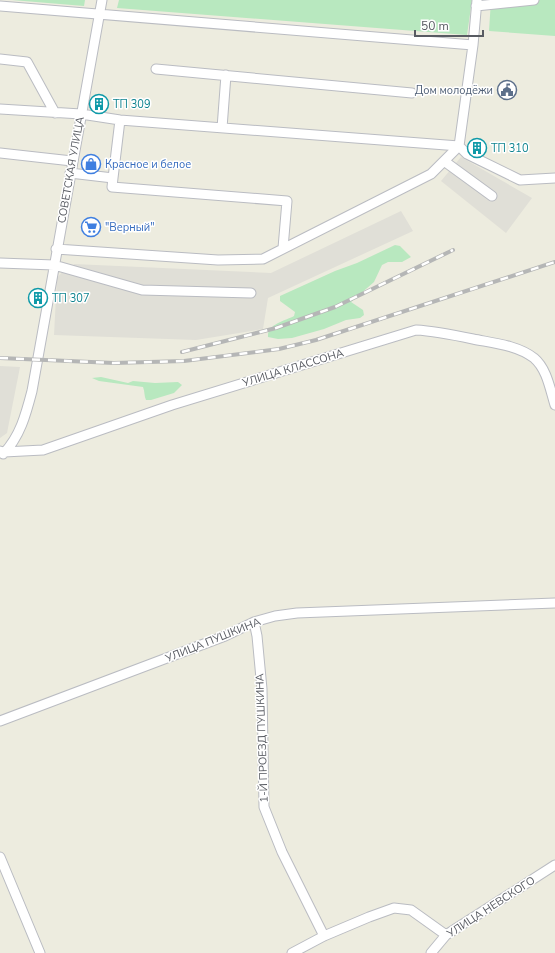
<svg xmlns="http://www.w3.org/2000/svg" width="555" height="953" viewBox="0 0 555 953" font-family="'Nunito Sans',sans-serif">
<style>
.industrial{fill:#e0dfd7}
.green{fill:#b8e8bf}
.lines{fill:none;stroke-linecap:round;stroke-linejoin:round}
.minor-casing{stroke:#babcc2;stroke-width:11}
.minor{stroke:#fff;stroke-width:9}
.rail-casing{stroke:#b5b6b6;stroke-width:4}
.rail{stroke:#fff;stroke-width:2.5;stroke-dasharray:8;stroke-linecap:butt}
.labels{text-anchor:middle;dominant-baseline:central;stroke-width:3;stroke-linejoin:round;paint-order:stroke}
.service-label{font-size:11px;fill:#4e5e75;stroke:#fff;text-anchor:end}
.culture-label{font-size:11px;fill:#0d838f;stroke:#fff;text-anchor:start}
.shop-label{font-size:11px;fill:#366cbe;stroke:#fff;text-anchor:start}
.street-label{font-size:11px;fill:#585b62;stroke:#fff}
</style>
<rect width="100%" height="100%" fill="#edecdf"/>
<path class="industrial" d="M461 157 532 198 506 233 441 181Z
M401 211 413 231 268 298 263 329 196 340 54 335 57 278 63 271 71 274 74 264 271 273Z
M0 366 20 367 7 433 0 438Z"/>
<path class="green" d="M12 0H85L84 6Z
M119 0H472L467 35 117 8Z
M491 0H555V36L489 31Z
M395 245 400 246 411 257 402 262H388L382 265 374 282 351 302 363 310 364 315 360 318 346 320 324 329 292 338 278 339 268 337C267 324 285 321 294 316L295 312 280 301V296L335 271 357 263Z
M101 377 128 383 133 381 155 383 178 382 182 385 174 393 151 400H146C144 396 145 392 143 387L99 381 92 378Z"/>
<g class="lines">
<defs>
<path id="minor" d="M0 6 473 45
M476 6 534 0
M0 59 27 62 55 113
M156 69 412 93
M0 109 81 114 120 120 459 146 473 45 477 0
M222 128 226 75
M0 153 72 161
M444 161 492 196
M70 173 113 178 120 120
M113 178 112 187 287 201 283 248
M56 249 218 260 263 259 431 174 459 146 467 154 520 180 555 178
M0 263 54 265 142 290 251 293
M0 451 4 452 43 450 172 405 416 330C435 331 454 335 473 339 493 343 517 345 534 358 547 369 550 389 555 405
M3 454C20 437 26 414 32 391L102 0
M254 622 257 636 262 689 264 807 282 852 324 936
M0 721 225 636 254 622 275 616 297 613 555 603
M0 857 40 953
M292 953 324 936 369 917 394 908 411 910 446 935
M431 953 446 935 555 865"/>
</defs>
<use href="#minor" class="minor-casing"/>
<use href="#minor" class="minor"/>
<defs>
<path id="rail" d="M182 352 276 328 335 307 453 250
M0 358 114 363 184 361 279 349 316 340 555 262"/>
</defs>
<use href="#rail" class="rail-casing"/>
<use href="#rail" class="rail"/>
</g>
<defs>
<symbol id="civic-ring" viewBox="-11 -11 22 22"><circle r="9.5" fill="#fff" stroke="#5c6f8a" stroke-width="1.5"/><path d="M-.6-6.5H3V-4.5H.6V-3L4-1V1h2V6H-6V1h2V-1L-.6-3ZM-1.2 2.5V6h2.4V2.5Z" fill="#5c6f8a"/></symbol>
<symbol id="building-ring" viewBox="-11 -11 22 22"><circle r="9.5" fill="#fff" stroke="#0f9aa8" stroke-width="1.5"/><path d="M-4-6H4V6H1V3H-1V6H-4ZM-2.5-4.3h1.7v1.8h-1.7ZM.8-4.3h1.7v1.8H.8ZM-2.5-1h1.7V.8h-1.7ZM.8-1h1.7V.8H.8Z" fill="#0f9aa8"/></symbol>
<symbol id="shop-ring" viewBox="-11 -11 22 22"><circle r="9.5" fill="#fff" stroke="#3f7fe0" stroke-width="1.5"/><path d="M-5-2.5h2.3a2.7 3.5 0 0 1 5.4 0H5L5.5 6h-11ZM-1.5-2.5h3a1.5 2.3 0 0 0-3 0Z" fill="#3f7fe0"/></symbol>
<symbol id="supermarket-ring" viewBox="-11 -11 22 22"><circle r="9.5" fill="#fff" stroke="#3f7fe0" stroke-width="1.5"/><path d="M-6-5.5h2.5l.6 2H6L4.5 2H-2.5L-4.4-4H-6ZM-1.5 3.2a1.3 1.3 0 1 0 .1 0ZM3 3.2a1.3 1.3 0 1 0 .1 0Z" fill="#3f7fe0"/></symbol>
</defs>
<g fill-rule="evenodd">
<use href="#civic-ring" x="496" y="79" width="22" height="22"/>
<use href="#building-ring" x="88" y="93" width="22" height="22"/>
<use href="#building-ring" x="466" y="137" width="22" height="22"/>
<use href="#shop-ring" x="80" y="153" width="22" height="22"/>
<use href="#supermarket-ring" x="80" y="216" width="22" height="22"/>
<use href="#building-ring" x="27" y="287" width="22" height="22"/>
</g>
<g class="labels">
<g class="service-label">
<text x="493" y="90">Дом молодёжи</text>
</g>
<g class="culture-label">
<text x="113" y="104">ТП 309</text>
<text x="491" y="148">ТП 310</text>
<text x="52" y="298">ТП 307</text>
</g>
<g class="shop-label">
<text x="105" y="164">Красное и белое</text>
<text x="105" y="227">"Верный"</text>
</g>
<g class="street-label">
<text transform="translate(71 170) rotate(-80)">СОВЕТСКАЯ УЛИЦА</text>
<text transform="translate(293 368) rotate(-17)">УЛИЦА КЛАССОНА</text>
<text transform="translate(213 640) rotate(-22)">УЛИЦА ПУШКИНА</text>
<text transform="translate(262 738) rotate(-92)">1-Й ПРОЕЗД ПУШКИНА</text>
<text transform="translate(491 907) rotate(-33)">УЛИЦА НЕВСКОГО</text>
</g>
</g>
<path d="M415 30v6h68v-6" fill="none" stroke="#585b62" stroke-width="2"/>
<text x="421" y="30" font-size="12" fill="#585b62" stroke="#ffffff" stroke-width="3" paint-order="stroke">50 m</text>
</svg>
